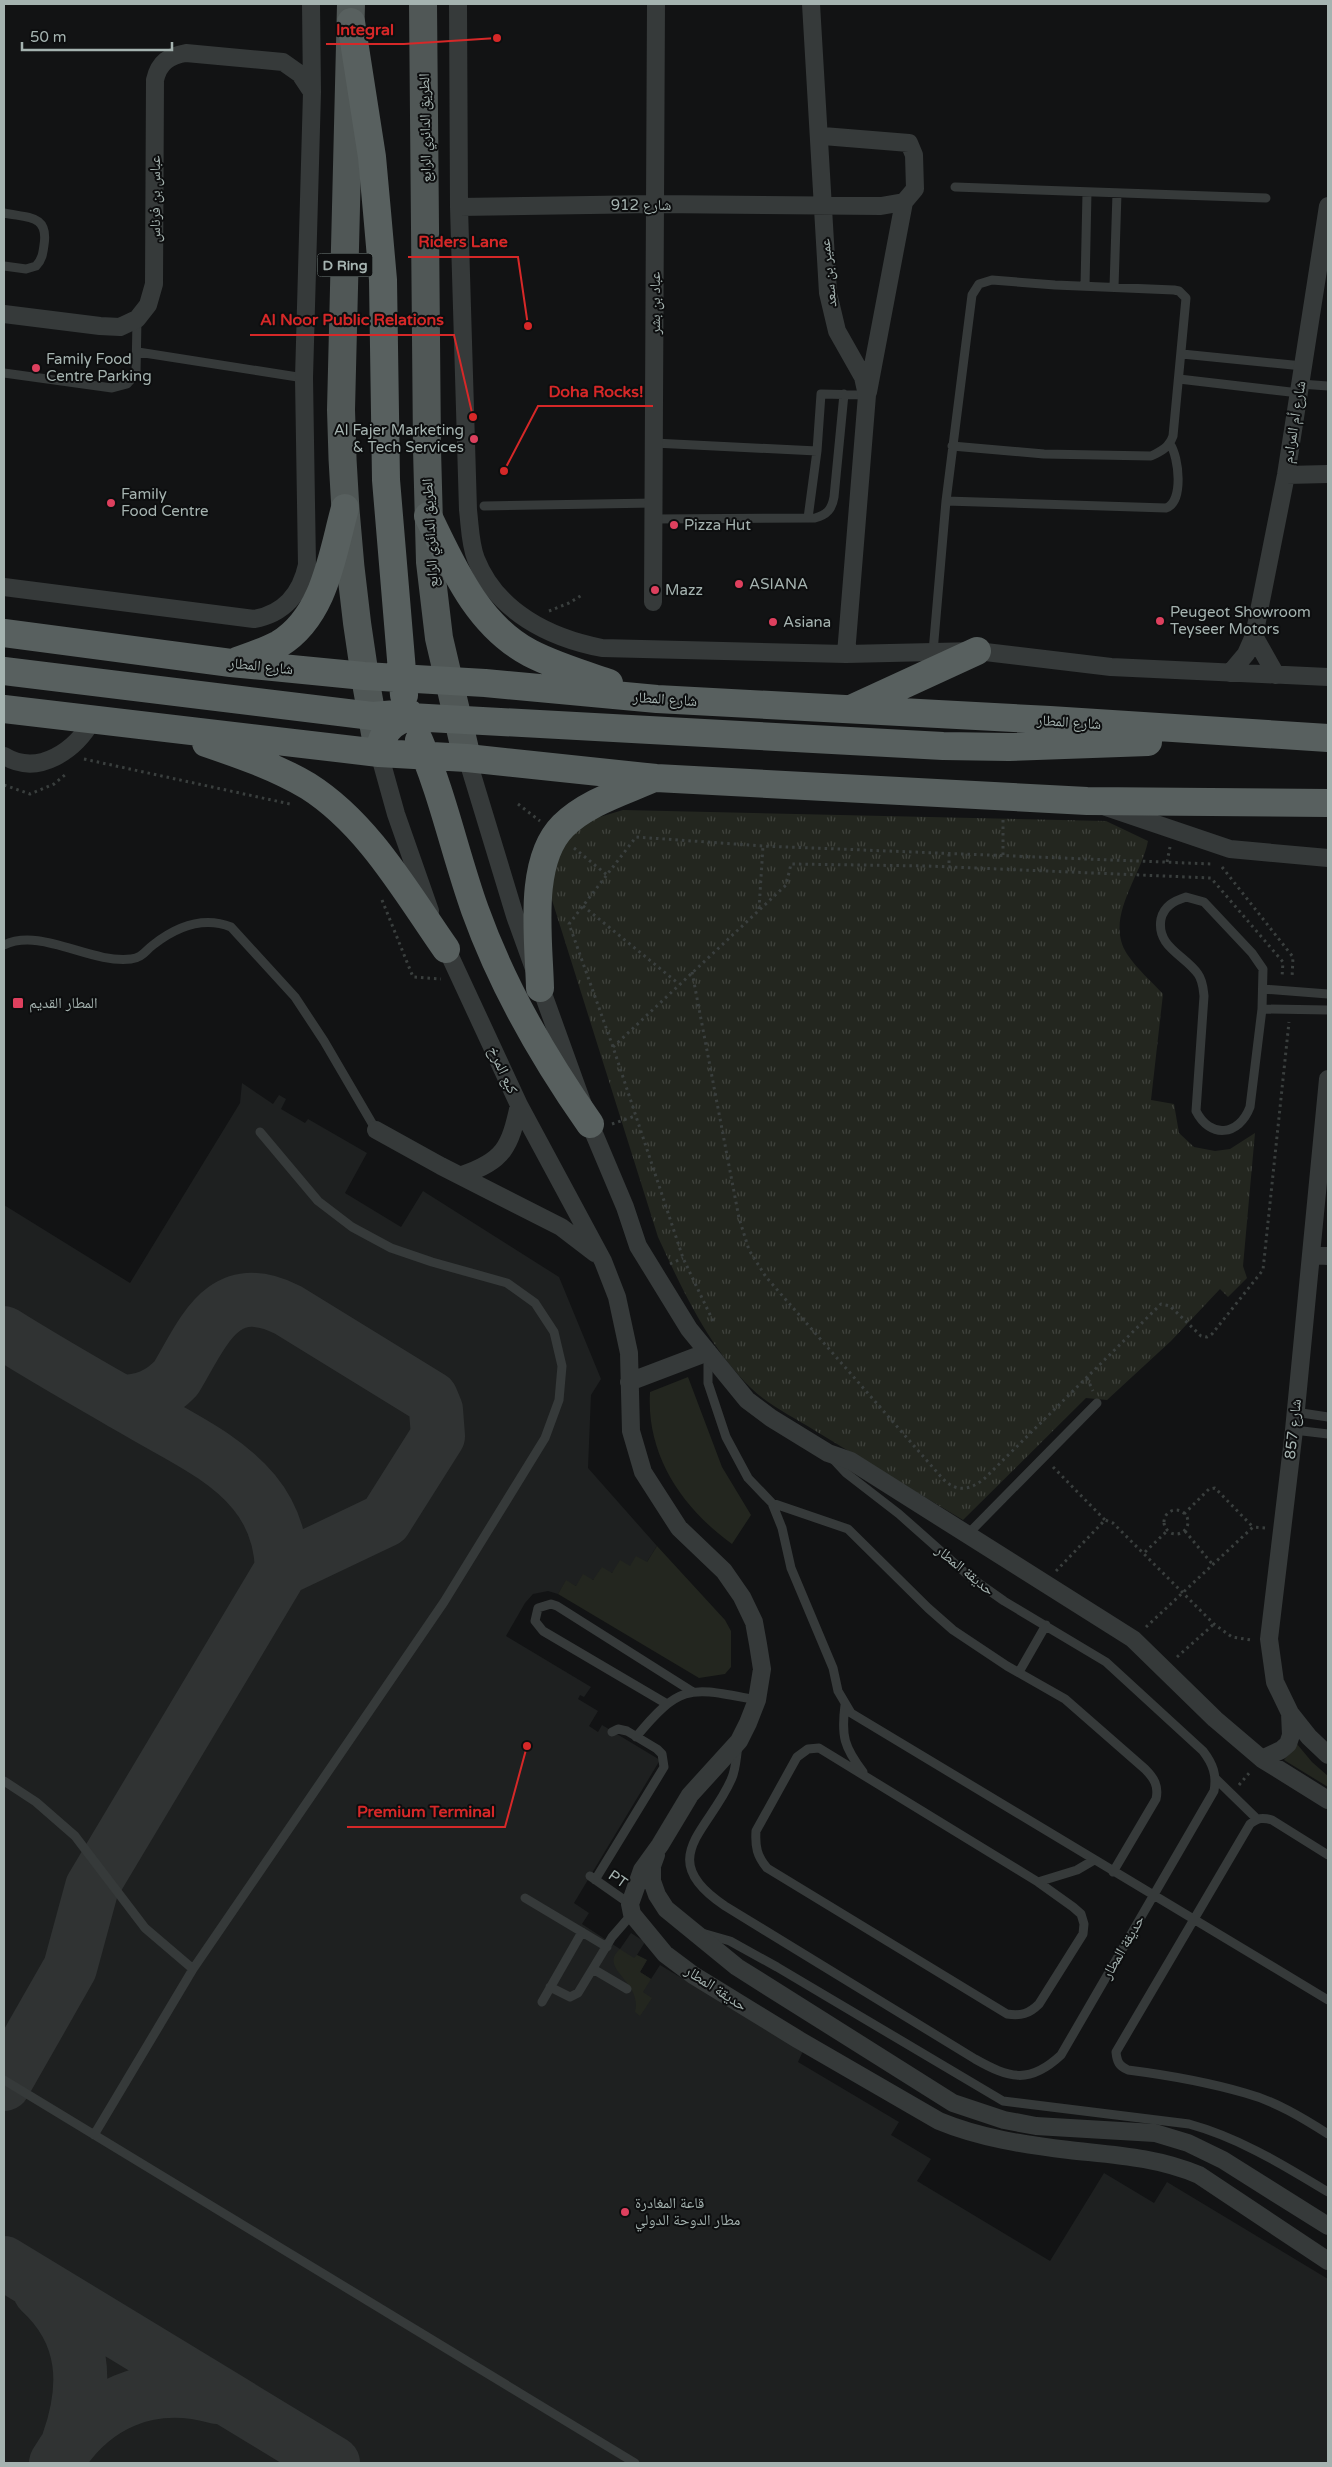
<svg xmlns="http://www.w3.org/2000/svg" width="1332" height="2467" viewBox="0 0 1332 2467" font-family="'Varela Round','Noto Naskh Arabic',sans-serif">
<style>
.built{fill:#1e2020}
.grass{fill:#23261f}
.park{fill:url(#park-tufts)}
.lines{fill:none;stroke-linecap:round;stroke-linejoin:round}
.taxiway{stroke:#303333;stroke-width:54}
.path{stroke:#3a3f3e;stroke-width:3;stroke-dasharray:2.5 4;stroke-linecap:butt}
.service{stroke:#363a3a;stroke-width:9}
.minor{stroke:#363a3a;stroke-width:18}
.primary{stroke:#505756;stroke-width:28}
.trunk{stroke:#58605f;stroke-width:28}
.poi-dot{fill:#de405e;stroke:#0d0e0f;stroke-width:2}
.labels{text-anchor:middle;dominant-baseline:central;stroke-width:4;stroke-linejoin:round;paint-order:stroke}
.shield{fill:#0d0e0f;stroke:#778280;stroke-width:1}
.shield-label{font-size:14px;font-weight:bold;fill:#a5b3b0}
.street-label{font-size:15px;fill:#a5b3b0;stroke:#0d0e0f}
.poi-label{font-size:15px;fill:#a5b3b0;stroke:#0d0e0f;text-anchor:start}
.leader{fill:none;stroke:#d62828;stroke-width:2}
.callout-dot{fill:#d62828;stroke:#0d0e0f;stroke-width:2}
.callout-label{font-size:16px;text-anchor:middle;font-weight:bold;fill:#d62828;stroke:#0d0e0f;stroke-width:4;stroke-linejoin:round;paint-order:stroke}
</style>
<defs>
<pattern id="park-tufts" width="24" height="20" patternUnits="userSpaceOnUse" patternTransform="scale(1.25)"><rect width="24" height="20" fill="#23261f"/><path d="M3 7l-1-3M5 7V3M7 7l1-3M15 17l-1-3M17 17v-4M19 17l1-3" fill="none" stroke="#40433d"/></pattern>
</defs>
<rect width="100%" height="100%" fill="#121314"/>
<path class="built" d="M242 1083 273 1104 279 1095 286 1099 281 1109 305 1123 308 1119 367 1153 345 1193 401 1227 423 1191 559 1277 601 1379 591 1395 588 1468 657 1546 647 1562 630 1566 576 1586 566 1581 558 1594 548 1591 533 1594 525 1603 506 1636 591 1687 584 1697 580 1695 578 1699 598 1711 589 1726 598 1732 602 1725 660 1760 574 1903 589 1913 582 1924 620 1949 631 1933 645 1942 637 1955 647 1960 640 1972 651 1979 660 1965 803 2051 798 2062 899 2122 891 2135 931 2159 917 2181 1050 2261 1104 2173 1154 2203 1167 2182 1328 2279V2463H4V1205L130 1283 240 1103Z"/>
<path class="grass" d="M688 1377 722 1467 751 1515 732 1544C682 1508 646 1455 650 1392Z
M657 1546 725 1620 731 1631V1667L725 1674 699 1678 558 1594 566 1580 576 1586 583 1574 593 1580 602 1567 612 1573 620 1560 630 1566 636 1556 647 1562Z
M1297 1744 1312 1762 1328 1776V1787L1284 1760Z
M620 1949 634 1958 637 1955 647 1960 640 1972 651 1979 643 1992 652 1998 640 2016 635 2012C643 1981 597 1969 620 1949Z"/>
<path class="park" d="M623 810 1106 821 1148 841C1141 877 1104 918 1127 954 1137 969 1152 982 1163 994L1151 1100 1174 1104 1179 1133 1194 1147 1215 1151 1230 1149 1255 1133 1243 1266 1247 1278 1228 1297 1220 1289 1171 1341 1107 1400 1086 1398 963 1520C913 1490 863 1460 814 1430 793 1417 768 1405 751 1388 708 1346 683 1291 658 1237L546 881 567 837 593 819Z"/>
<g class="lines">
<path class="taxiway" d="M4 1333C50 1362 98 1389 145 1416 183 1438 226 1458 254 1492 273 1515 281 1540 282 1569L92 1887 70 1968 4 2084
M120 1402C143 1402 160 1395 176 1378 204 1331 223 1277 288 1310L431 1398 436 1410 438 1436 385 1520 282 1569
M4 2263 333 2463
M40 2291C87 2334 88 2387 68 2443
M56 2463C91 2404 149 2378 217 2397"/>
<path class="path" d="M549 611 569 603 582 595
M84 759 290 804
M4 785 30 794 54 784 66 774
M518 804 540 821
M574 848 607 875
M949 854V867
M1003 855V819
M1167 862 1170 847
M1222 867 1293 957 1292 978
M382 900 413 977 441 979
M583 906 679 984
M759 909 763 846
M692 972 739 1218 749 1250 766 1277 943 1479C957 1493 971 1490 985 1478L1161 1304 1170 1306 1201 1336 1207 1337 1212 1334 1263 1270 1289 1022
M613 1047 786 885 791 864 928 866 1211 878 1283 962 1282 977
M612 1124 635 1116
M670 1264 683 1258
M713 1321 683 1258 613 1047 569 924 636 837 763 846 1212 864
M1087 1378 1093 1391
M1053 1467 1105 1520
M1164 1522a12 12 0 1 1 24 0a12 12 0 1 1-24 0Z
M1184 1514 1209 1489 1215 1488 1253 1527
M1185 1531 1213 1565
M1145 1552 1167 1531
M1056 1571 1105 1520 1113 1523 1214 1624 1232 1637 1251 1640
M1146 1627 1253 1527 1266 1528
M1177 1657 1214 1624
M1239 1785 1250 1772"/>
<path class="service" d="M955 187 1266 198
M4 213C27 218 49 214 44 245 43 253 42 260 36 266L26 269 4 266
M1085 286 1087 192
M1114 287 1117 193
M138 352 304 378
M1182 354 1303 366
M4 373 112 388 127 384 136 374 137 319
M1179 379 1299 393
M1300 384 1328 386
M654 443 817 451
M946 501 1166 508C1184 502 1179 457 1170 444
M484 506 654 503
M808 518 817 451 821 394 867 395
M654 519 815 518C827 515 832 509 834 497L844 394
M933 652 946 501 972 295 979 284 992 280 1055 285 1174 290 1179 291 1186 298 1173 436C1169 447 1162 451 1151 456L1044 454 952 446
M1186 897 1204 902 1252 953 1263 969 1262 1009 1250 1107C1239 1136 1210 1139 1196 1111L1204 996C1203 988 1203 981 1198 974 1185 955 1156 947 1161 919 1164 906 1174 901 1186 897Z
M4 945C41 927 90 964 131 959 142 958 145 951 153 945 176 927 203 916 231 927L295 997 324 1041 376 1130
M1263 989 1328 994
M1262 1009 1328 1010
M708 1355V1383L726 1437 748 1478 772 1503 782 1528 791 1568 833 1668 838 1691 851 1713 1328 2000
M1295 1412 1328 1417
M1294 1430 1328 1434
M772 1503 848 1529 928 1608 953 1630 1007 1666 1065 1699 1145 1769C1154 1778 1159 1786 1156 1799L1113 1872
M966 1536 1097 1403
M1019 1672 1046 1625
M667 1704 543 1631 535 1621 538 1608 551 1604 557 1606 693 1692
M845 1705C841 1736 844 1747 863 1772
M636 1737C682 1681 691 1688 757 1700
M738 1746C736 1758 736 1770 731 1780 708 1832 654 1859 725 1906L975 2059C1009 2078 1029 2085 1061 2055L1214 1791C1217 1775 1213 1764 1203 1751L1106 1662 1004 1601 970 1577 899 1514 846 1473 833 1459
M819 1748 1038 1882 1073 1907 1081 1914 1084 1924 1083 1934 1039 2004C1029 2014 1021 2016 1007 2014L767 1868C757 1856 755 1847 756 1831L797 1757 808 1749Z
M1216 1779 1257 1819
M4 1781 36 1802 75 1836 145 1928 193 1969
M1328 1855 1272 1820C1262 1817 1258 1818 1250 1824L1116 2052C1117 2062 1119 2066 1128 2070 1167 2075 1207 2082 1245 2093 1275 2101 1303 2118 1328 2134
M590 1876 630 1904
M595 1880 664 1767 662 1754 657 1749 627 1731 618 1729 612 1732
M1038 1882 1077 1870 1094 1860
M525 1898 607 1947
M702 1933 730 1941 777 1967 1003 2101 1189 2124C1240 2138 1283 2165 1328 2192
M593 1969 627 1989
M550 1987 570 1997 578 1993 612 1937 632 1914
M542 2002 582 1932
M4 2080 635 2463
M94 2135 193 1969 444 1602 545 1438 559 1400 562 1366 554 1332 535 1303 507 1283 432 1262 391 1248 352 1227 318 1201 260 1132"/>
<path class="minor" d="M458 4 459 207 468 510C470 526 470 544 476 559 497 612 550 638 602 648L846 654 977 651 1111 667 1328 677
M811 4 828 293 837 331 863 377 867 395 846 654
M459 207 655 204 881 206 904 202 915 189 914 155 909 143 823 136
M4 314 100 326 120 327 137 319 148 305 154 284 155 80C159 62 169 56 186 53L283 62 300 74 312 92
M868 392 904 202
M1286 475 1328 474
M4 587 254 619C284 614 301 593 307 565L304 378 312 92 311 4
M653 602 656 4
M1254 636 1276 675
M1230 673 1246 654 1254 636 1286 475 1328 206
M379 753 396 814 430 911
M4 756C39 777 76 750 93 719
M467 758 515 916 590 1124 625 1207 638 1246 689 1329 747 1400 771 1418 828 1453 851 1461 1133 1639 1215 1719 1262 1759 1328 1800
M1106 807 1230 849 1328 858
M442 939 519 1105 603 1261 617 1297 629 1353 631 1431 643 1472 679 1528 724 1571 742 1597 754 1622 758 1644 762 1669 757 1700 748 1723 739 1741 690 1795 660 1845 642 1870 630 1904 632 1914 665 1954 693 1975 799 2040 939 2121C980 2138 1026 2145 1069 2150 1114 2155 1157 2157 1199 2175L1328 2261
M376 1130 441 1166 561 1227 595 1253
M462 1175C504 1161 510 1147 519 1105
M1311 1255 1328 1256
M629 1382 708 1352
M1290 1713 1309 1737 1328 1755
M1262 1759 1281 1750 1288 1744 1291 1735 1290 1713 1275 1682 1269 1639 1294 1430 1328 1079
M656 1855 652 1866V1881L657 1895 666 1909 737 1967 953 2103 1004 2120 1036 2126 1155 2133 1188 2143 1223 2160 1328 2226"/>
<path class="primary" d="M351 4 341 410C343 520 355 631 376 739
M423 4 427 449 430 562 439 638 467 758"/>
<path class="trunk" d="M351 22 372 157 377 212 383 280 386 480 404 695
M428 516C453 567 477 625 530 653 555 666 582 674 609 683
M4 633 231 663 364 676 485 683 657 699 1050 720 1328 738
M237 661C251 656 266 651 279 644 325 616 332 555 345 508
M4 671 372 716 409 713
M853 708 977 651
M4 709 379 753 467 758 656 778 1087 801 1328 803
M419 740C443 795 455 854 475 910 503 988 543 1057 590 1124
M206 743C241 755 276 767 308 786 368 824 406 892 446 949
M379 753C381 734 391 721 410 717L943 746 1009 747 1148 742
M540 988C539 941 527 862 563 826 587 802 625 791 654 778"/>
</g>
<g class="poi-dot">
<circle cx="36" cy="368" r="5"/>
<circle cx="474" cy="439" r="5"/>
<circle cx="111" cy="503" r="5"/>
<circle cx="674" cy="525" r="5"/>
<circle cx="739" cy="584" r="5"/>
<circle cx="655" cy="590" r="5"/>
<circle cx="1160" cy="621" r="5"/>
<circle cx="773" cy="622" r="5"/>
<rect x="12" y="997" width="12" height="12" rx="2.5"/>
<circle cx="625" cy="2212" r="5"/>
</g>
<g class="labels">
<rect class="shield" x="317.5" y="253.5" width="55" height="23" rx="4"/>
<g class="shield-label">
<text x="345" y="265">D Ring</text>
</g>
<g class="street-label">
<text transform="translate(425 128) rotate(-91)">الطريق الدائري الرابع</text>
<text transform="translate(155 199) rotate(-90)">عباس بن فرناس</text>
<text x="641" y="205">شارع 912</text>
<text transform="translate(828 273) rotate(-96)">عمير بن سعد</text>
<text transform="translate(655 303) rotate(-90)">عباد بن بشر</text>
<text transform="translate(1294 422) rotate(-81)">شارع أم المرادم</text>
<text transform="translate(430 533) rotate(-93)">الطريق الدائري الرابع</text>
<text transform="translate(261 666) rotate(6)">شارع المطار</text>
<text transform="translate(665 699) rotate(4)">شارع المطار</text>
<text transform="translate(1069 722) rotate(4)">شارع المطار</text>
<text transform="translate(503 1070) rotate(65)">كبع المرخ</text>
<text transform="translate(1293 1429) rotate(-84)">شارع 857</text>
<text transform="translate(965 1570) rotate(39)">حديقة المطار</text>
<text transform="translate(618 1879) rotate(35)">PT</text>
<text transform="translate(1123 1947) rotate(-60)">حديقة المطار</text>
<text transform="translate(716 1988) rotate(33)">حديقة المطار</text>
</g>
<g class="poi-label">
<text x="46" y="359">Family Food<tspan x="46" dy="17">Centre Parking</tspan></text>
<text x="464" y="430" text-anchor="end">Al Fajer Marketing<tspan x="464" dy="17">&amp; Tech Services</tspan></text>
<text x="121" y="494">Family<tspan x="121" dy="17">Food Centre</tspan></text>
<text x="684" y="525">Pizza Hut</text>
<text x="749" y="584">ASIANA</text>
<text x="665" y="590">Mazz</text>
<text x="1170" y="612">Peugeot Showroom<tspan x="1170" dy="17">Teyseer Motors</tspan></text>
<text x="783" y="622">Asiana</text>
<text x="29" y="1003">المطار القديم</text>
<text x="635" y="2203">قاعة المغادرة<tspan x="635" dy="17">مطار الدوحة الدولي</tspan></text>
</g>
</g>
<path class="leader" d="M497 38L404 44H326M528 326L518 257H408M473 417L454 335H250M504 471L538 406H653M527 1746L505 1827H347"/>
<g class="callout-dot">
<circle cx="497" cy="38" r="5"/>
<circle cx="528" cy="326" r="5"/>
<circle cx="473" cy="417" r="5"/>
<circle cx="504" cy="471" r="5"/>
<circle cx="527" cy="1746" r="5"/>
</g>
<g class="callout-label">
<text x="365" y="35">Integral</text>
<text x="463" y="247">Riders Lane</text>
<text x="352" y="325">Al Noor Public Relations</text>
<text x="596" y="397">Doha Rocks!</text>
<text x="426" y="1817">Premium Terminal</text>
</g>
<rect width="1332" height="2467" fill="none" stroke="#a5b3b0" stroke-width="10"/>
<path d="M22 42v8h150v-8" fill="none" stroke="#a5b3b0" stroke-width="2.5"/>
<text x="30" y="42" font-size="15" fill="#a5b3b0" stroke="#0d0e0f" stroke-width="4" paint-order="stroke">50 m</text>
</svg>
